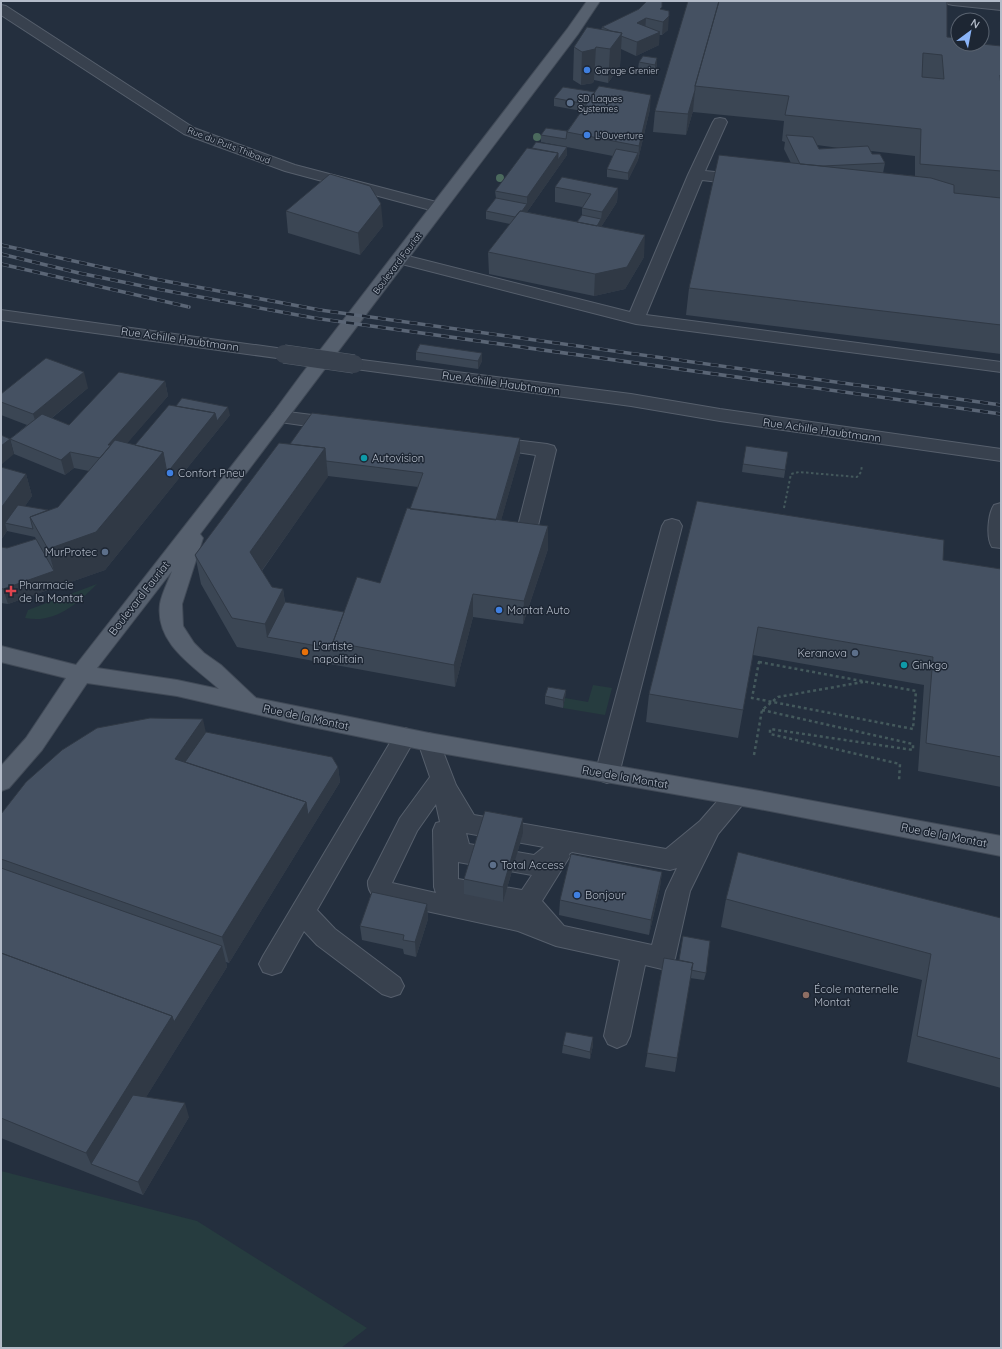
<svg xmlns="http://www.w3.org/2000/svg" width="1002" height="1349" viewBox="0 0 1002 1349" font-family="Quicksand,sans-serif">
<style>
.green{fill:#263c3f}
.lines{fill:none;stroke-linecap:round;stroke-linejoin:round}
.minor-casing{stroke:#565f6c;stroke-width:2}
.major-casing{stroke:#414a57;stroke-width:2}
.path-far1{stroke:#44595c;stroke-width:2;stroke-dasharray:2.5 2.5;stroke-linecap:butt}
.path{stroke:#44595c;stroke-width:2.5;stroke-dasharray:3 3;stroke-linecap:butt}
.minor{fill:#38414e;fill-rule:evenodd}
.major{fill:#56606e;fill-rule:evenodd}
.rail-casing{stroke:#5a6575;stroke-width:3.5}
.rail{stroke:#1d2633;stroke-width:2.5;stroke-dasharray:8;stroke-linecap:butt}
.minor-bridge-casing{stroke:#565f6c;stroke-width:19;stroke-linecap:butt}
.minor-bridge{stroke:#38414e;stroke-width:18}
.tree{fill:#4b6a5d}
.wall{fill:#3b4654;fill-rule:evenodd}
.shaded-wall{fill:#303945}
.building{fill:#455162;stroke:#303945;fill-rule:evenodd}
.shop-dot{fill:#3f7fe0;stroke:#1d2633;stroke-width:1.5}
.service-dot{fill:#5c6f8a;stroke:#1d2633;stroke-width:1.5}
.culture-dot{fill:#0f9aa8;stroke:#1d2633;stroke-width:1.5}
.health-dot{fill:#e0444e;stroke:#1d2633;stroke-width:1.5}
.food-dot{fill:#e8710a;stroke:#1d2633;stroke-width:1.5}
.education-dot{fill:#8d6e63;stroke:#1d2633;stroke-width:1.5}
.labels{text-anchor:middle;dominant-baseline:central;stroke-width:3;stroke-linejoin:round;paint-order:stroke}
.far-poi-label{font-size:9px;fill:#b4bcc9;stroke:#1d2633;text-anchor:start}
.far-street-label{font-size:9px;fill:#b4bcc9;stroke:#1d2633}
.street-label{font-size:11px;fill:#b4bcc9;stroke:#1d2633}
.poi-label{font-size:11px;fill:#b4bcc9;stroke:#1d2633;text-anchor:start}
</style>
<rect width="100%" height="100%" fill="#242f3e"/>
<path class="green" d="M97 584C77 604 55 624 25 618L28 610Z
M593 685 612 688 605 715 563 708 565 698 588 702Z
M1 1171 197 1221 367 1328 341 1348H1Z"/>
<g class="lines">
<defs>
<path id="minor" d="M947 1 1001 2V10L953 5 948 4Z
M1 5 6 6 194 128 295 165 444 204 446 207 444 210 438 212 285 171 184 134 1 15Z
M720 118 725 119 727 122 705 171 745 175 750 177 753 180 750 183 745 185 702 180 646 315 1001 362V372L636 324 394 262 392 259 394 256 400 254 630 312 688 175 713 122 715 119Z
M1 310 284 349 290 350 293 354 290 358 284 359 1 320Z
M354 359 631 394 720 409 1001 449V461L720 421 631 406 348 368 345 364 348 360Z
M280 411 336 418 343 420 345 424 343 428 336 430 273 421 271 417 273 413Z
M489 437 547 444 554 446 556 450 536 534 533 539 526 541 519 539 516 534 536 455 482 447 480 443 482 439Z
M1001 503V548L992 547C986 538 988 514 994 505Z
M672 519 679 521 682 526 619 774 615 780 607 783 599 780 595 774 662 526 665 521Z
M405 728 413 731 416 737 317 910 335 929 400 978 404 986 400 994 391 997 382 994 317 945 304 931 281 972 272 975 263 972 259 964 263 956 397 731Z
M429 733 437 736 456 785 474 815 666 849 700 821 727 790 735 788 743 790 747 797 743 804 718 834 690 891 675 958 671 966 662 969 645 965 630 1036 626 1044 617 1048 608 1044 604 1036 620 960 556 946 518 931 385 902C375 899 367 892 368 881L400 818 430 777 418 742 421 736ZM436 804 440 822 436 823 433 830 434 887 436 893 392 883 417 831ZM466 833 544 847 534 855 469 844ZM572 852 670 870 677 868 666 891 652 945 564 926 542 901 570 856 569 854ZM458 862 532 875 522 890 458 879Z"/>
<path id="major" d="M587 1H600L578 34 200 534 203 538 182 604 183 626 194 643 204 653 221 665 256 698 429 733 754 790 1001 836V856L754 808 429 751 298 724 177 696 87 683 42 750 9 788 1 791V766L26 738 66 678 1 662V646L76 665 273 413 301 375 568 28ZM172 571C168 582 162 593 160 604 155 644 194 666 219 689L177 680 97 668Z"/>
</defs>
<use href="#minor" class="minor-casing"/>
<use href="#major" class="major-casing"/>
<path class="path-far1" d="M784 508 791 474 799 472 857 477 861 472 862 465"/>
<path class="path" d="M759 662 916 691 913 729 752 698Z
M762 710 913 744V750L770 729V734L900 764 899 781
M754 755 762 710 778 697 863 682"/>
<use href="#minor" class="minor"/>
<use href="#major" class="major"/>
<defs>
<path id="rail" d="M1 245 160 280 320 310 1001 405
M1 254 79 273 157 289 314 318 1001 414
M1 264 189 307"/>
</defs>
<use href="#rail" class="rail-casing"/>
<use href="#rail" class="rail"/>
<defs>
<path id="minor-bridge" d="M284 354 354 364"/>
</defs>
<use href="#minor-bridge" class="minor-bridge-casing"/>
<use href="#minor-bridge" class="minor-bridge"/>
</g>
<g class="tree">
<circle cx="537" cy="137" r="4"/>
<circle cx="500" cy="178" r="4"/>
</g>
<path class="wall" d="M688 1 947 37 958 44 1001 46V194L1000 198H1001V354L686 315 689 288 791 163 784 149 785 142 782 141 784 121 693 112V111L686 135 653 132 655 111ZM817 145 839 148 819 149ZM871 151 915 156V176L883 173 885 163 872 154Z
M662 9 668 30 662 35H659V45L636 56 621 49 620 66 608 83 594 80 593 83 581 85 573 80 574 47 601 30 602 27Z
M657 58V65L655 72 638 69 639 62Z
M554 98 650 109 638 160 628 180 607 177V169L613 156 541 142V135L567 131 582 111 554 106Z
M567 147V155L527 212 577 222 582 215V207L555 202V187L618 188 617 202 601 227 644 257 625 289 594 296 489 274 488 252 510 224 486 219V211L496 198 495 191 532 148Z
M286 211 383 226 360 255 288 233Z
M416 352 482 353V361L478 369 416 360Z
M165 381 168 396 127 443 135 445 230 415 105 570 8 604 1 603V547L7 548 36 539 35 537 7 531 1 540V467L26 474 32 496 25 506 48 511 58 507 89 471 74 468 65 475 14 454 10 439 27 425 1 415V394L88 388 52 418 69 425Z
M290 444 520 454 501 520 548 549 523 624 473 617 455 687 237 647 201 584 195 555ZM328 476 418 487 410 509 380 583 344 612 285 602 283 589 272 587 262 571Z
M788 452 784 478 742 472 743 464Z
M697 501 943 560 1001 569V787L918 771 924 685 753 655 738 738 646 722 649 694Z
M566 690 565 698 563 708 545 704V696Z
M206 732 338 767 340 782 229 963 226 962 227 967 146 1097 189 1117 143 1195 1 1138V814Z
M523 833 503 902 464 894V879Z
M662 872 660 887 649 935 559 915 560 900Z
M726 899 1001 918V1088L907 1062 922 980 721 927Z
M427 904 428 919 416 957 404 954 403 949 362 940 360 926Z
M664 958 706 973 704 980 690 978 675 1072 645 1067Z
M593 1037V1045L590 1059 562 1053 563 1045Z"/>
<path class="shaded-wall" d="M669 16 668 30 662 35 663 22Z
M646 18 645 32 637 23Z
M660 32 659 45 636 56 637 42Z
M622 33 620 66 608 83 610 49Z
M596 47 594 80 593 83 581 85 582 52Z
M657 58V65L655 72V65Z
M695 90 693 111 686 135 688 114Z
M651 95 650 109 638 160 639 146Z
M567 147V155L527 212V197L558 153Z
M638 153V160L628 180V173Z
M618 188 617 202 601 227 589 238 601 219 602 212Z
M381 204 383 226 360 255 358 233Z
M527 204V212L518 218Z
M645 235 644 257 625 289 594 296 595 274Z
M482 353V361L478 369V361Z
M84 372 88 388 38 429 33 414Z
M165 381 168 396 112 461 108 445Z
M228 407 230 415 105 570 8 604 3 589 54 571 48 549 120 502 163 452 215 413Z
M520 438V454L495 542V526Z
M10 439 14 454 1 465V446Z
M325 448 328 477 255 580 250 552Z
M70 452 74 468 65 475 61 460Z
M26 474 32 496 12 525 5 523 7 531 1 540V508Z
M548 526V549L523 624 524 601Z
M283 589 287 617 267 637 265 624Z
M473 594V617L455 687 454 665Z
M566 690 565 698 563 708V700Z
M203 719 209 747 190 775 175 759Z
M338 767 340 782 229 963 222 937 306 802Z
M523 818V833L503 902V887Z
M662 872 660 887 649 935 651 920Z
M427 904 428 919 416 957 415 942Z
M222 946 227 967 102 1168 91 1164 86 1153 172 1016Z
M593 1037V1045L590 1059V1052Z
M185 1103 189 1117 143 1195 138 1182Z"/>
<path class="building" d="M647 1H662V7L660 9 669 11V16L663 22 646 18 637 23 660 32 637 42 621 36 622 33 611 31 602 27 639 9Z
M688 1H719L695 86V90L688 114 655 111Z
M719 1H947V37L958 38V44H982L1001 46V75H1000L1001 88V171L920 164 921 129 785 115 789 96 695 86ZM923 53 942 55 944 79 922 77Z
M587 27 622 33 610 49 596 47 595 49 582 52 574 47Z
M643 56 657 58 655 65 639 62Z
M599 86 651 95 639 146 567 132Z
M563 87 595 92 586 104 554 98Z
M546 128 567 131V132L566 139 541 135Z
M786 135 813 137 819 149 868 146 872 154H880L885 163 823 166 800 164Z
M536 142 567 147 558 160V153L532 148Z
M527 148 558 153 527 197 495 191Z
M616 149 638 153 628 173 607 169Z
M719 155 931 178 954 185V193L1001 198V325L689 288Z
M330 174 370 186 381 204 358 233 286 211Z
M562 177 618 188 602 212 582 208 591 194 555 187Z
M496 198 527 204 522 211H520L515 217 486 211Z
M520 211 645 235 627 267 595 274 488 252Z
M582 215 601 219 597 226 577 222Z
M420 344 482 353 478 361 416 352Z
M46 358 84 372 33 414 1 402V394Z
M119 372 165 381 108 445H111L100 458 70 452 61 460 10 439 42 414 69 425Z
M182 398 228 407 217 421 215 413 176 406Z
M169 405 215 413 167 473 163 452 135 445Z
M312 413 520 438 496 520 410 509 423 473 326 461 325 448 290 444Z
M1 435 10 439 1 446Z
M115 440 163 452 96 532 48 549 30 517 58 507Z
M279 443 325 448 250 552 272 587 283 589 265 624 232 618 195 555Z
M746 446 788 452 785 470 743 464Z
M1 467 26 474 1 508Z
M697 501 944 540 943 560 1001 569V757L926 743 933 657 758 627 743 710 649 694Z
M18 505 48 510 30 517 33 529 5 523Z
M407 508 548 526 524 601 473 594 454 665 333 642 357 577 380 583Z
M36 539 54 571 3 589 1 588V547L7 548Z
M285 602 344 612 333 642 334 649 267 637Z
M548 687 566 690 563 700 545 696Z
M150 718 203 719 175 759 306 802 222 937 1 859V814L26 782 62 750 97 728Z
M206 732 332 757 338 767 308 815 306 802 185 762Z
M485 811 523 818 503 887 464 879Z
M738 852 1001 918V1059L917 1036 931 954 726 899Z
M571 854 662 872 651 920 560 900Z
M1 868 222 946 174 1022 172 1016 1 953Z
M372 892 427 904 415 942 403 940 404 935 360 926Z
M683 936 710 941 706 973 691 970 693 963 679 960Z
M1 953 172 1016 86 1153 1 1118Z
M664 958 693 963 677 1058 647 1053Z
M566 1032 593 1037 590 1052 563 1045Z
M133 1095 185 1103 138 1182 91 1164Z"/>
<g class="shop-dot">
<circle cx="587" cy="70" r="4"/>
<circle cx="587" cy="135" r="4"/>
<circle cx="170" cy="473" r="4"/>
<circle cx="499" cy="610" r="4"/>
<circle cx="577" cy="895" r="4"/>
</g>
<g class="service-dot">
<circle cx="570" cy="103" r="4"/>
<circle cx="105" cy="552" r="4"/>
<circle cx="855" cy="653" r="4"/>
<circle cx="493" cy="865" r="4"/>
</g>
<g class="culture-dot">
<circle cx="364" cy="458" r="4"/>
<circle cx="904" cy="665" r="4"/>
</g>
<path class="health-dot" d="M9 585h4v4h4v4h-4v4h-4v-4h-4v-4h4z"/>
<circle class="food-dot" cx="305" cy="652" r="4"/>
<circle class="education-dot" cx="806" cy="995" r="4"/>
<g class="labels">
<g class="far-poi-label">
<text x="595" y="70">Garage Grenier</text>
<text x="578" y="98">SD Laques<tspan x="578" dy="10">Systemes</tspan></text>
<text x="595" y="135">L'Ouverture</text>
</g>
<g class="far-street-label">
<text transform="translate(229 145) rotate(21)">Rue du Puits Thibaud</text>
<text transform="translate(397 263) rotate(-53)">Boulevard Fauriat</text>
</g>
<g class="street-label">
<text transform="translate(180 339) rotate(8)">Rue Achille Haubtmann</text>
<text transform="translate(501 383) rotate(8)">Rue Achille Haubtmann</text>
<text transform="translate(822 430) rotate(8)">Rue Achille Haubtmann</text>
<text transform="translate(139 598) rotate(-52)">Boulevard Fauriat</text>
<text transform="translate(306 717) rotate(12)">Rue de la Montat</text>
<text transform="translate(625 777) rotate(10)">Rue de la Montat</text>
<text transform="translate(944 835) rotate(11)">Rue de la Montat</text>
</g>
<g class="poi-label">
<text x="372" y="458">Autovision</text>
<text x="178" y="473">Confort Pneu</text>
<text x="97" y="552" text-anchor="end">MurProtec</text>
<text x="19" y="585">Pharmacie<tspan x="19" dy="13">de la Montat</tspan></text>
<text x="507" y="610">Montat Auto</text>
<text x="313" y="646">L'artiste<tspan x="313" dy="13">napolitain</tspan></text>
<text x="847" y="653" text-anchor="end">Keranova</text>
<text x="912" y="665">Ginkgo</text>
<text x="501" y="865">Total Access</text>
<text x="585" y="895">Bonjour</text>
<text x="814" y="989">École maternelle<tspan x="814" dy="13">Montat</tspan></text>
</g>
</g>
<rect width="1002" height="1349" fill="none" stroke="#b4bcc9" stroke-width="4"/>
<g transform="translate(970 32) rotate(32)"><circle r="19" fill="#1d2633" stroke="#59626f"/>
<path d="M0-3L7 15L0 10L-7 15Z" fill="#8ab4f8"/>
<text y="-6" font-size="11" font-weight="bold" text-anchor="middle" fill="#b4bcc9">N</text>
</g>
</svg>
